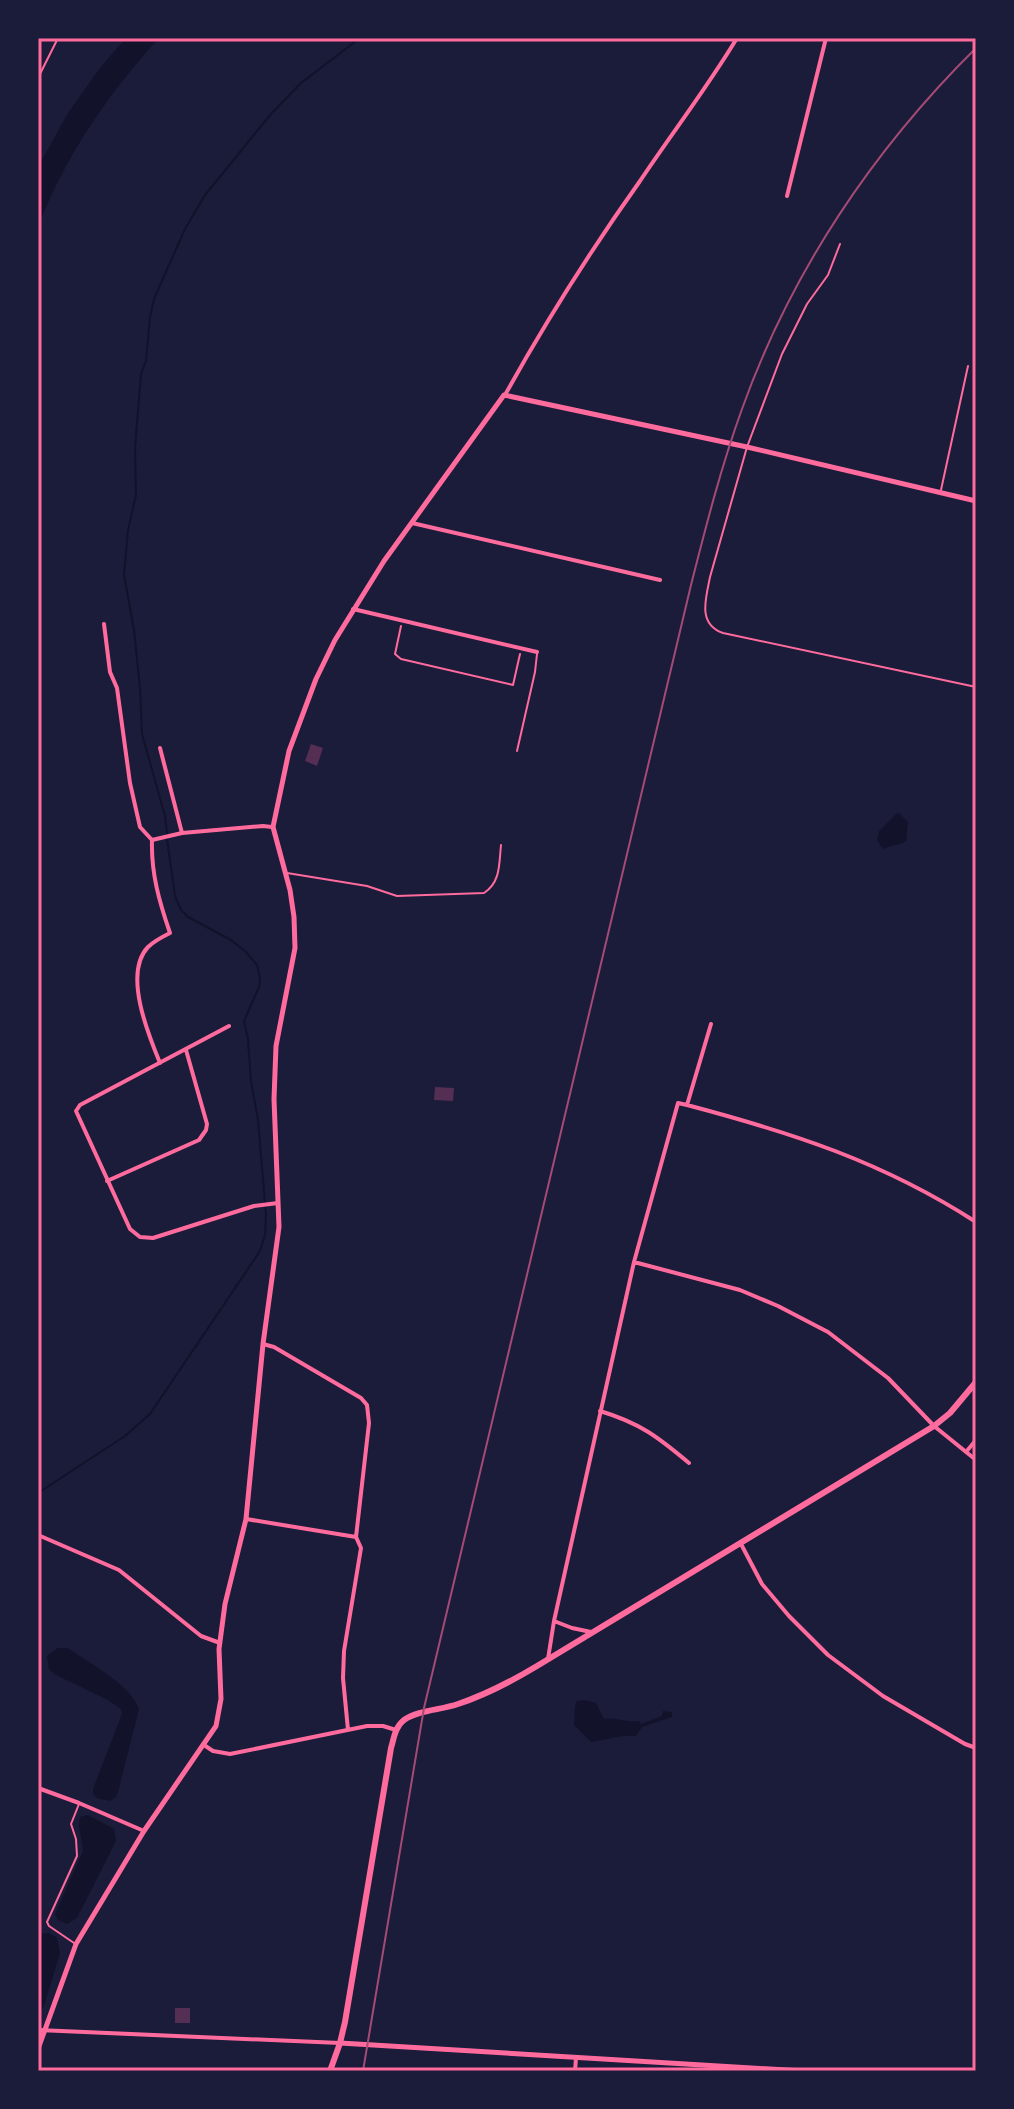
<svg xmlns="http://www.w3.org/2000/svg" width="1014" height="2109" viewBox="0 0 1014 2109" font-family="'DejaVu Sans',sans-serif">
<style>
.water{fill:#12122b}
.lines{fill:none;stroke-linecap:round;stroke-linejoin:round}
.stream{stroke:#12122b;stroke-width:2}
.building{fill:#542f53}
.path{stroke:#ff6b9d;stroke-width:2}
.service{stroke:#ff6b9d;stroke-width:2}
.minor{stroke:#ff6b9d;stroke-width:4}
.tertiary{stroke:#ff6b9d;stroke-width:5}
.secondary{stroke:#ff6b9d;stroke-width:6}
.rail{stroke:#a44b75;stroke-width:2}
.neatline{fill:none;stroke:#ff6b9d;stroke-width:3}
</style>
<rect width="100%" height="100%" fill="#1b1b3a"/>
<path class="water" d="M126 38H159C108 94 65 156 38 227V167L68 113 99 69Z
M899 813 908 822 906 841C901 845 891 845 883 849L877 840 879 831 896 814Z
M58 1648H68C89 1663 131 1685 139 1709L118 1792 115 1798 110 1801 97 1798 93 1794V1789L122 1714 121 1709 108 1700 54 1674 49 1669 47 1656Z
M584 1700 596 1703 604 1719C616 1717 627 1723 639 1721L641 1724 662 1716 663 1711 672 1712V1717L642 1727 636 1736H623L591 1742 574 1725 575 1706 577 1701Z
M88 1815 114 1829 116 1841 77 1918 67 1924 58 1920 55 1914 83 1851 79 1825 80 1817Z
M49 1933 57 1938 60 1953 44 2006 38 2013V1936L39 1934Z"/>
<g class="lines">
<path class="stream" d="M167 834 165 816 142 734 140 688 134 630 124 575 128 530 136 495 135 448 141 374 146 361 150 317 154 299 185 229 205 195 271 114 301 83 360 38
M38 1493 125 1436 150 1414 260 1251 265 1235 266 1215 258 1120 251 1081 248 1039 244 1021 259 987 260 978 257 965 246 952 231 940 188 917 181 910 175 896 167 839"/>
</g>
<path class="building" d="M311 744 323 748 317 766 305 761Z
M435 1087 454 1088 453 1101 434 1100Z
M175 2008H190V2023H175Z"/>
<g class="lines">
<path class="path" d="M38 78 58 38
M401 626 395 654 401 659 513 685 520 654"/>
<path class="service" d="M840 244 828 275 807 304 782 354 747 447 710 577C706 598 697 624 723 633L976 687
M941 490 968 366
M517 751 535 672 537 654
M287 873 367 886 397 896 484 893C501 882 499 863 501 845
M74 1943 49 1926 47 1922 77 1856 76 1839 71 1824 79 1804"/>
<path class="minor" d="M787 196 826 38
M505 395C546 321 591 250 640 181 672 133 707 88 737 38
M412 523 660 580
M353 609 537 652
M104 624 110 672 117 688 130 783 140 827 152 840C151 873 159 901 170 933 162 937 154 941 148 947 123 973 148 1034 160 1063
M160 748 182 833
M152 840 182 833 263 826 272 827
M229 1026 80 1105 76 1111 130 1229 140 1237 153 1238 254 1206 278 1203
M687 1105C793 1133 883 1162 976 1222
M107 1181 199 1140 206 1130 207 1124 186 1050
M634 1262 740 1290 778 1306 828 1332 888 1378 934 1426 976 1460
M263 1344 274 1347 361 1398 367 1405 369 1423 356 1537 361 1548 344 1651 343 1678 348 1730
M600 1411C640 1423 658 1437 689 1463
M966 1452 976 1440
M246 1519 356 1537
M38 1535 119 1570 201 1636 220 1643
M741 1544 762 1584 789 1616 828 1655 883 1696 965 1744 976 1748
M554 1621 572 1628 591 1632
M548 1659 554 1621 634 1262 678 1103 687 1105 711 1024
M204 1745 213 1751 230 1754 367 1726H383L396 1730
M38 1788 79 1803 144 1831
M38 2030 340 2043
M575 2071 576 2058"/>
<path class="tertiary" d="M340 2043 803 2071
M38 2049 76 1944 144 1831 216 1726 221 1699 219 1649 225 1604 246 1519 263 1344 279 1227 274 1099 276 1046 295 948 294 917 290 890 273 827 289 751 316 679 335 640 384 561 504 395 747 447 976 501"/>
<path class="secondary" d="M330 2071 340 2043 345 2022 391 1748C394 1738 395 1727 404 1720 418 1710 441 1710 458 1704 485 1695 512 1681 537 1666L934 1426 950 1413 976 1382"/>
<path class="rail" d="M363 2071 424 1708 691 585C706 526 721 467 742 409 791 272 873 150 976 48"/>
</g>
<rect width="1014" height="2109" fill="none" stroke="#1b1b3a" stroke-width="80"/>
<rect x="40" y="40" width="934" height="2029" class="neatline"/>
</svg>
